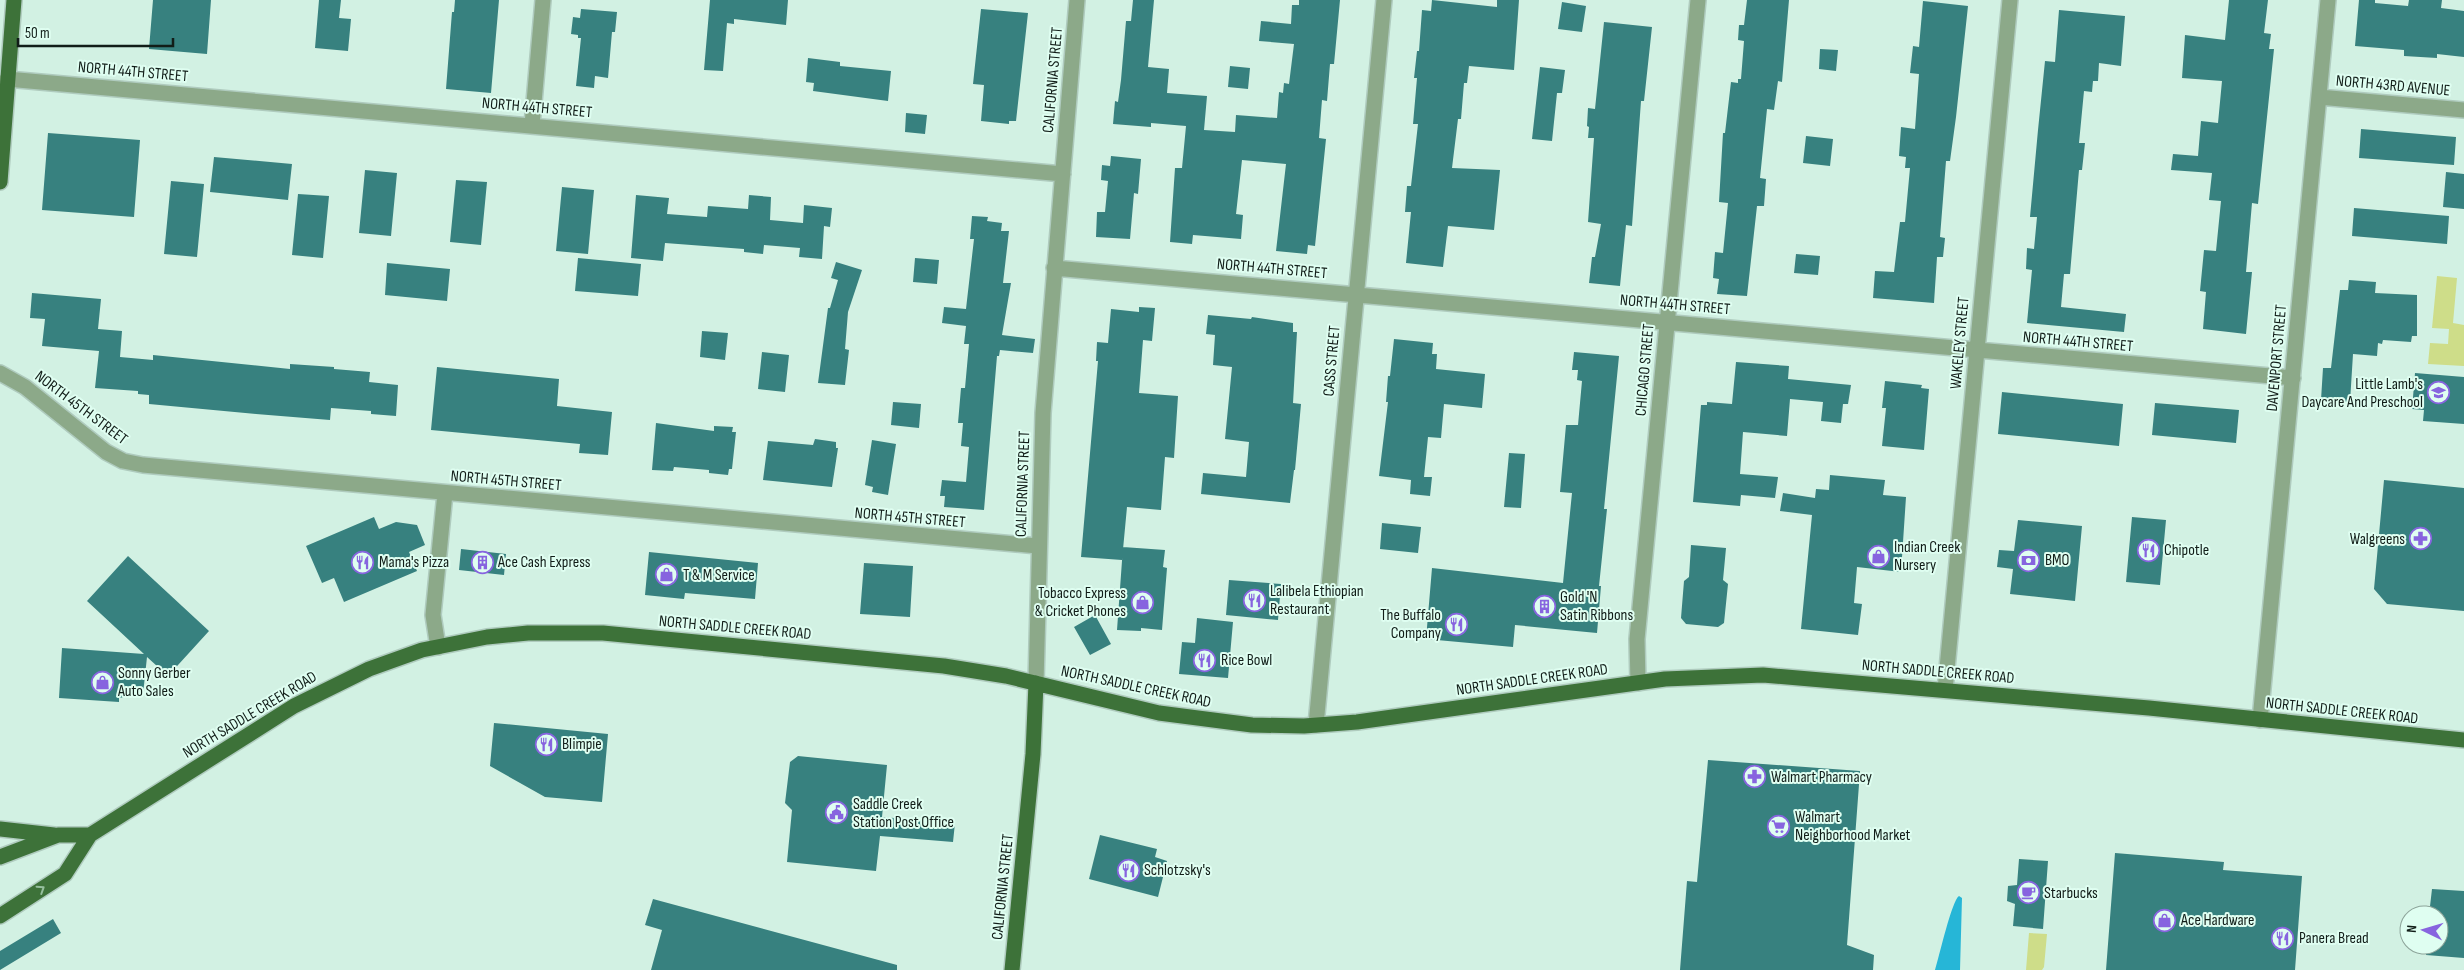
<svg xmlns="http://www.w3.org/2000/svg" width="2464" height="970" viewBox="0 0 2464 970" font-family="'Sofia Sans Condensed',sans-serif">
<style>
.green{fill:#cedd89}
.water{fill:#26b6d7}
.building{fill:#37817f}
.lines{fill:none;stroke-linecap:round;stroke-linejoin:round}
.minor-casing{stroke:#afcbbe;stroke-width:18}
.major-casing{stroke:#afcbbe;stroke-width:18}
.minor{stroke:#8ca989;stroke-width:15}
.major{stroke:#3d7239;stroke-width:15}
.oneway{stroke:#96bf9e}
.labels{text-anchor:middle;dominant-baseline:central;stroke-width:4;stroke-linejoin:round;paint-order:stroke}
.street-label{font-size:16px;fill:#111d18;stroke:#dffef1}
.poi-label{font-size:16px;fill:#111d18;stroke:#dffef1;text-anchor:start}
</style>
<rect width="100%" height="100%" fill="#d2f1e3"/>
<path class="green" d="M2437 276 2457 278 2453 323 2464 325V366L2428 364 2430 343 2448 344 2449 329 2432 328Z
M2029 933 2047 934 2044 967 2042 970H2026Z"/>
<path class="water" d="M1959 896 1962 898 1960 970H1935C1939 957 1952 900 1959 896Z"/>
<path class="building" d="M153 0H211L207 54 149 49Z
M319 0H341L339 18 351 19 348 51 315 48Z
M455 0H499L491 93 446 89 452 12H454Z
M710 0H788L786 25 734 19V24L727 23 723 71 704 70Z
M1133 0H1154L1148 67 1169 69 1167 93 1207 96 1204 130 1235 132 1236 115 1277 118 1279 92 1283 93 1284 83 1289 84 1294 44 1259 41 1261 21 1291 24 1292 5H1299V0H1340L1334 64H1330L1327 101 1322 100 1319 138 1326 139 1315 246 1308 245 1307 254 1276 251 1286 164 1242 160 1236 214 1243 215 1241 239 1193 235 1192 244 1170 242 1175 168H1182L1186 126 1151 123V127L1113 124 1115 101 1118 102 1121 80 1126 21H1131Z
M1432 0 1497 7V0H1519L1514 70 1469 66 1467 83H1464L1461 119H1458L1452 168 1500 170 1494 230 1448 226 1443 267 1406 263 1411 212H1405L1407 186H1411L1418 124H1413L1417 78H1414L1417 51H1419L1422 10 1431 11Z
M1747 0H1789L1782 82 1778 81 1774 110 1767 109 1760 178 1766 179 1764 206H1757L1747 296 1717 294 1719 279 1713 278 1715 252 1723 253 1728 203 1719 202 1723 133H1725L1731 82 1738 83V79H1741L1744 41 1738 40 1739 25H1744Z
M2229 0H2268L2264 33 2271 34 2269 49H2274L2258 204 2252 203 2246 272H2252L2246 334 2203 329 2206 292 2200 291 2204 250 2216 251 2221 201 2209 200 2212 173 2171 170 2173 154 2198 156 2201 121 2218 123 2222 81 2182 78 2185 35 2225 40Z
M2359 0H2375V3L2408 6 2409 0H2442L2441 8 2464 11V57L2437 54V58L2404 56V50L2355 46Z
M1923 1 1968 6 1956 117 1950 161H1946L1940 237 1945 238 1943 257H1937L1934 303 1873 298 1875 271 1894 272 1900 222H1905L1910 168H1905L1906 157 1899 156 1901 127 1915 129 1919 74 1910 73 1913 46 1919 47Z
M1562 2 1586 6 1582 32 1558 29Z
M581 9 617 12 615 32H612L608 78 595 76 594 88 576 86 581 38H578V35L571 34 573 17 580 18Z
M981 9 1028 13 1016 121H1009V124L981 121 984 85 973 84Z
M2059 10 2125 16 2121 66 2099 63 2098 81H2093L2092 92 2084 91 2079 143H2085L2082 170H2079L2070 274H2064L2061 307 2126 314 2124 332 2027 323 2032 270 2026 269 2027 248 2034 249 2037 217H2030L2038 130 2045 61 2055 62Z
M1604 22 1652 27 1644 101H1641L1632 226 1626 225 1620 286 1589 283 1592 257H1595L1601 224 1588 222 1594 138H1588L1589 127 1587 126 1588 108 1595 109Z
M1820 49 1838 50 1836 71 1819 69Z
M808 58 840 62V66L891 71 888 101 813 91 814 83 806 82Z
M1230 66 1250 68 1248 89 1228 87Z
M1540 67 1565 70 1562 93H1557L1552 141 1532 139Z
M906 113 927 115 925 134 905 132Z
M2361 129 2456 137 2454 165 2359 158Z
M48 133 140 140 134 217 42 210Z
M1806 136 1833 139 1830 166 1803 163Z
M1111 156 1141 159 1138 194 1134 193 1130 239 1096 237 1097 212H1105L1108 181 1101 180 1102 165 1110 166Z
M214 157 292 164 288 200 210 192Z
M365 170 397 173 391 236 359 233Z
M2446 172 2464 174V209L2443 207Z
M456 180 487 182 481 245 450 242Z
M171 181 204 184 197 257 164 254Z
M562 187 594 190 588 254 556 251Z
M298 194 329 196 323 258 292 255Z
M636 195 669 198 667 214 707 217 708 206 748 209 749 195 771 197 770 220 803 223 804 205 832 208 830 227 824 226 822 259 799 257 800 248 764 245 763 254 744 252V249L665 243 663 261 631 258Z
M2354 208 2449 216 2447 244 2352 236Z
M972 216 988 217 987 221 1002 223 1001 231H1009L1003 283H1011L1002 335 1035 339 1033 353 1000 350 999 356H997L984 510 944 507 945 496H940L942 480 966 482 969 447 961 446 963 423H958L961 388H965L969 344H964L966 326 942 323 944 307 966 309 974 239H970Z
M1796 254 1820 256 1818 275 1794 273Z
M578 258 641 264 638 296 575 291Z
M915 258 939 260 937 284 913 282Z
M836 262 862 270 848 312 845 349 849 350 845 385 818 383 828 308H830L838 280 831 278Z
M387 263 450 269 447 301 385 295Z
M2349 280 2376 282 2375 293 2417 295V336H2412L2411 342 2383 340 2382 344 2378 343 2377 356 2353 354 2350 402 2321 400 2323 368H2331L2340 290H2348Z
M32 293 101 299 98 329 122 331 120 357 153 360V355L290 369V364L334 367V369L370 372 369 382 398 385 396 416 371 414V411L331 408 330 420 256 414 149 404V395L138 394V391L95 388 99 351 42 346 45 319 30 318Z
M1139 307 1155 308 1152 341 1143 340 1139 393 1178 396 1174 458 1165 457 1161 510 1127 507 1122 560 1081 557 1098 361H1096L1097 342 1108 343 1111 309 1139 312Z
M1208 315 1251 319 1252 317 1293 323V332H1297L1293 403 1301 404 1295 470H1294L1290 503 1201 494 1203 473 1246 477 1249 442 1225 439 1232 367 1213 365 1215 335 1206 334Z
M702 331 728 333 725 360 700 357Z
M1394 339 1433 343 1432 354H1437L1436 369 1485 374 1482 408 1444 404 1441 438 1428 437 1424 477H1432L1430 496 1410 494 1411 480 1379 476 1388 402H1386L1388 376H1390Z
M762 352 789 355 785 392 758 389Z
M1574 352 1619 356 1604 509H1607L1599 586H1601L1597 633 1515 625 1513 647 1426 639 1432 568 1563 583 1572 493 1560 492 1566 425H1578L1582 381 1577 380 1578 370H1572Z
M1736 362 1789 366 1788 379 1851 385 1848 404H1843L1841 423 1821 421 1823 402 1790 399 1787 436 1743 432 1740 474 1778 477 1775 498 1741 495 1740 506 1693 502 1701 405H1707V402L1732 404Z
M437 367 559 379 557 406 612 412 608 455 579 453 580 444 431 430Z
M2415 373 2464 377V424L2423 421 2424 410 2412 409Z
M1885 381 1922 385 1921 388 1929 389 1924 450 1882 446 1886 408H1882Z
M2002 392 2123 404 2119 446 1998 434Z
M893 402 921 404 919 428 891 425Z
M2155 403 2239 410 2236 443 2152 435Z
M656 423 714 431V426L733 427 732 432H736L732 469H729L728 475 709 473V470L674 467 673 471 652 470Z
M815 439 836 442V448H838L832 487 763 480 768 441 813 445Z
M872 440 896 444 888 495 872 492 873 487 865 485Z
M1509 453 1525 454 1521 508 1504 507Z
M1830 475 1885 480 1883 495 1906 497 1901 572 1857 567 1854 603 1862 604 1858 635 1801 629 1812 515 1780 511 1783 493 1815 498 1816 489 1829 490Z
M2384 480 2464 488V611L2387 604 2374 589Z
M374 517 379 529 396 522 417 525 425 545 409 552 417 571 344 602 334 578 322 583 306 546Z
M2132 517 2166 520 2160 585 2126 582Z
M2018 520 2082 526 2075 601 2010 594 2013 569 1997 567 1999 550 2014 551Z
M1382 523 1421 527 1418 553 1380 549Z
M1691 545 1726 548 1723 580 1728 584 1724 623 1718 627 1686 624 1681 618 1684 581 1689 577Z
M1123 547 1165 550 1163 567 1167 568 1162 630 1141 628V631L1117 630Z
M461 549 506 554 504 575 459 570Z
M649 552 758 563 755 599 685 593 684 599 645 595Z
M128 556 209 631 168 676 147 657 143 694 119 698V702L59 698 62 648 144 654 87 601Z
M864 563 913 566 910 617 860 614Z
M1229 580 1281 584 1278 620 1226 615Z
M1095 615 1111 644 1090 655 1074 627Z
M1197 618 1233 622 1228 678 1179 674 1182 642 1195 643Z
M494 723 608 734 602 802 545 797 490 766Z
M798 756 887 765 882 817 955 823 953 842 880 836 876 871 787 862 792 810 785 803 790 762Z
M1708 760 1860 771 1847 945 1874 955 1873 970H1680L1687 881 1697 882Z
M1100 835 1157 849 1155 857 1167 861 1158 897 1089 879Z
M2115 853 2224 862 2223 870 2302 876 2295 970H2106Z
M2019 859 2048 861 2043 929 2013 926 2015 904 2007 901 2008 886 2017 885Z
M2432 889 2464 891V958L2426 955 2427 945H2439V915H2429Z
M653 899 897 965V970H651L662 930 645 925Z
M53 919 61 933 0 970V951Z"/>
<g class="lines">
<defs>
<path id="minor" d="M7 79 1063 174
M2319 97 2464 110
M532 125 543 0
M1054 268 2293 378
M0 373 25 387 106 452 123 461 143 465 1038 546
M438 647 433 615 445 493
M1036 683 1043 413 1077 0
M1638 683 1637 639 1698 0
M1945 690 2010 0
M2260 720 2328 0
M1316 725 1384 0"/>
<path id="major" d="M0 182 14 0
M0 829 54 835
M0 857 58 835H90
M0 916 65 874 90 835 294 706 369 669 422 650 487 637 528 633H603L944 666 1006 676 1159 713 1252 725 1304 726 1357 722 1665 679 1763 675 2149 708 2464 740
M1012 970 1033 754 1036 683"/>
</defs>
<use href="#minor" class="minor-casing"/>
<use href="#major" class="major-casing"/>
<use href="#minor" class="minor"/>
<use href="#major" class="major"/>
</g>
<defs><path id="oneway-chevron" d="M-2-3.5L2.5 0L-2 3.5" fill="none" stroke-width="1.6" stroke-linecap="round" stroke-linejoin="round" transform="scale(1.25)"/></defs>
<use class="oneway" href="#oneway-chevron" transform="translate(41 889) rotate(-33)"/>
<defs>
<symbol id="school-ring" viewBox="-11 -11 22 22"><circle r="9.5" fill="#dffef1" stroke="#8764df" stroke-width="1.5"/><path d="M0-5L7-2L0 1L-7-2ZM-4 1L0 2.5L4 1V4Q0 6-4 4Z" fill="#8764df"/></symbol>
<symbol id="pharmacy-ring" viewBox="-11 -11 22 22"><circle r="9.5" fill="#dffef1" stroke="#8764df" stroke-width="1.5"/><path d="M-2-6h4v4h4v4h-4v4h-4v-4h-4v-4h4Z" fill="#8764df"/></symbol>
<symbol id="restaurant-ring" viewBox="-11 -11 22 22"><circle r="9.5" fill="#dffef1" stroke="#8764df" stroke-width="1.5"/><path d="M-5-6h1v4h1v-4h1v4h1v-4h1v5L-1.5 .5V6h-2V.5L-5-1ZM5-6V6H3V1.5H1.5Q1.5-4 5-6Z" fill="#8764df"/></symbol>
<symbol id="shop-ring" viewBox="-11 -11 22 22"><circle r="9.5" fill="#dffef1" stroke="#8764df" stroke-width="1.5"/><path d="M-5-2.5h2.3a2.7 3.5 0 0 1 5.4 0H5L5.5 6h-11ZM-1.5-2.5h3a1.5 2.3 0 0 0-3 0Z" fill="#8764df"/></symbol>
<symbol id="bank-ring" viewBox="-11 -11 22 22"><circle r="9.5" fill="#dffef1" stroke="#8764df" stroke-width="1.5"/><path d="M-6-4H6V4H-6ZM0-2.3a2.3 2.3 0 1 0 0 4.6a2.3 2.3 0 1 0 0-4.6Z" fill="#8764df"/></symbol>
<symbol id="building-ring" viewBox="-11 -11 22 22"><circle r="9.5" fill="#dffef1" stroke="#8764df" stroke-width="1.5"/><path d="M-4-6H4V6H1V3H-1V6H-4ZM-2.5-4.3h1.7v1.8h-1.7ZM.8-4.3h1.7v1.8H.8ZM-2.5-1h1.7V.8h-1.7ZM.8-1h1.7V.8H.8Z" fill="#8764df"/></symbol>
<symbol id="civic-ring" viewBox="-11 -11 22 22"><circle r="9.5" fill="#dffef1" stroke="#8764df" stroke-width="1.5"/><path d="M-.6-6.5H3V-4.5H.6V-3L4-1V1h2V6H-6V1h2V-1L-.6-3ZM-1.2 2.5V6h2.4V2.5Z" fill="#8764df"/></symbol>
<symbol id="supermarket-ring" viewBox="-11 -11 22 22"><circle r="9.5" fill="#dffef1" stroke="#8764df" stroke-width="1.5"/><path d="M-6-5.5h2.5l.6 2H6L4.5 2H-2.5L-4.4-4H-6ZM-1.5 3.2a1.3 1.3 0 1 0 .1 0ZM3 3.2a1.3 1.3 0 1 0 .1 0Z" fill="#8764df"/></symbol>
<symbol id="cafe-ring" viewBox="-11 -11 22 22"><circle r="9.5" fill="#dffef1" stroke="#8764df" stroke-width="1.5"/><path d="M-5.5-4.5H6V0H3Q3 3.5 0 3.5H-2.5Q-5.5 3.5-5.5 0ZM3-3.2v2h1.7v-2ZM-6 4.5H4V6H-6Z" fill="#8764df"/></symbol>
</defs>
<g fill-rule="evenodd">
<use href="#school-ring" x="2426" y="380" width="25" height="25"/>
<use href="#pharmacy-ring" x="2408" y="526" width="25" height="25"/>
<use href="#restaurant-ring" x="2136" y="538" width="25" height="25"/>
<use href="#shop-ring" x="1866" y="544" width="25" height="25"/>
<use href="#bank-ring" x="2016" y="548" width="25" height="25"/>
<use href="#restaurant-ring" x="350" y="550" width="25" height="25"/>
<use href="#building-ring" x="470" y="550" width="25" height="25"/>
<use href="#shop-ring" x="654" y="562" width="25" height="25"/>
<use href="#restaurant-ring" x="1242" y="588" width="25" height="25"/>
<use href="#shop-ring" x="1130" y="590" width="25" height="25"/>
<use href="#building-ring" x="1532" y="594" width="25" height="25"/>
<use href="#restaurant-ring" x="1444" y="612" width="25" height="25"/>
<use href="#restaurant-ring" x="1192" y="648" width="25" height="25"/>
<use href="#shop-ring" x="90" y="670" width="25" height="25"/>
<use href="#restaurant-ring" x="534" y="732" width="25" height="25"/>
<use href="#pharmacy-ring" x="1742" y="764" width="25" height="25"/>
<use href="#civic-ring" x="824" y="800" width="25" height="25"/>
<use href="#supermarket-ring" x="1766" y="814" width="25" height="25"/>
<use href="#restaurant-ring" x="1116" y="858" width="25" height="25"/>
<use href="#cafe-ring" x="2016" y="880" width="25" height="25"/>
<use href="#shop-ring" x="2152" y="908" width="25" height="25"/>
<use href="#restaurant-ring" x="2270" y="926" width="25" height="25"/>
</g>
<g class="labels">
<g class="street-label">
<text transform="translate(133 72) rotate(5)">NORTH 44TH STREET</text>
<text transform="translate(1053 80) rotate(-85)">CALIFORNIA STREET</text>
<text transform="translate(2393 86) rotate(5)">NORTH 43RD AVENUE</text>
<text transform="translate(537 108) rotate(5)">NORTH 44TH STREET</text>
<text transform="translate(1272 269) rotate(5)">NORTH 44TH STREET</text>
<text transform="translate(1675 305) rotate(5)">NORTH 44TH STREET</text>
<text transform="translate(2078 342) rotate(5)">NORTH 44TH STREET</text>
<text transform="translate(1960 343) rotate(-85)">WAKELEY STREET</text>
<text transform="translate(2277 358) rotate(-85)">DAVENPORT STREET</text>
<text transform="translate(1332 361) rotate(-85)">CASS STREET</text>
<text transform="translate(1645 370) rotate(-85)">CHICAGO STREET</text>
<text transform="translate(81 408) rotate(37)">NORTH 45TH STREET</text>
<text transform="translate(506 481) rotate(5)">NORTH 45TH STREET</text>
<text transform="translate(1023 484) rotate(-88)">CALIFORNIA STREET</text>
<text transform="translate(910 518) rotate(5)">NORTH 45TH STREET</text>
<text transform="translate(735 628) rotate(5)">NORTH SADDLE CREEK ROAD</text>
<text transform="translate(1938 672) rotate(5)">NORTH SADDLE CREEK ROAD</text>
<text transform="translate(1532 680) rotate(-8)">NORTH SADDLE CREEK ROAD</text>
<text transform="translate(1136 687) rotate(12)">NORTH SADDLE CREEK ROAD</text>
<text transform="translate(2342 711) rotate(6)">NORTH SADDLE CREEK ROAD</text>
<text transform="translate(250 715) rotate(-31)">NORTH SADDLE CREEK ROAD</text>
<text transform="translate(1003 887) rotate(-84)">CALIFORNIA STREET</text>
</g>
<g class="poi-label">
<text x="2423" y="384" text-anchor="end">Little Lamb's<tspan x="2423" dy="18">Daycare And Preschool</tspan></text>
<text x="2405" y="539" text-anchor="end">Walgreens</text>
<text x="1894" y="547">Indian Creek<tspan x="1894" dy="18">Nursery</tspan></text>
<text x="2164" y="550">Chipotle</text>
<text x="2045" y="560">BMO</text>
<text x="379" y="562">Mama's Pizza</text>
<text x="498" y="562">Ace Cash Express</text>
<text x="683" y="575">T &amp; M Service</text>
<text x="1270" y="591">Lalibela Ethiopian<tspan x="1270" dy="18">Restaurant</tspan></text>
<text x="1126" y="593" text-anchor="end">Tobacco Express<tspan x="1126" dy="18">&amp; Cricket Phones</tspan></text>
<text x="1560" y="597">Gold 'N<tspan x="1560" dy="18">Satin Ribbons</tspan></text>
<text x="1441" y="615" text-anchor="end">The Buffalo<tspan x="1441" dy="18">Company</tspan></text>
<text x="1221" y="660">Rice Bowl</text>
<text x="118" y="673">Sonny Gerber<tspan x="118" dy="18">Auto Sales</tspan></text>
<text x="562" y="744">Blimpie</text>
<text x="1771" y="777">Walmart Pharmacy</text>
<text x="853" y="804">Saddle Creek<tspan x="853" dy="18">Station Post Office</tspan></text>
<text x="1795" y="817">Walmart<tspan x="1795" dy="18">Neighborhood Market</tspan></text>
<text x="1144" y="870">Schlotzsky's</text>
<text x="2044" y="893">Starbucks</text>
<text x="2181" y="920">Ace Hardware</text>
<text x="2299" y="938">Panera Bread</text>
</g>
</g>
<g transform="translate(2424 930) rotate(275)"><circle r="24" fill="#dffef1" stroke="#8da49a"/>
<path d="M0-4L9 19L0 12L-9 19Z" fill="#8764df"/>
<text y="-8" font-size="14" font-weight="bold" text-anchor="middle" fill="#111d18">N</text>
</g>
<path d="M18 38v8h155v-8" fill="none" stroke="#111d18" stroke-width="2.5"/>
<text x="25" y="38" font-size="15" fill="#111d18" stroke="#dffef1" stroke-width="4" paint-order="stroke">50 m</text>
</svg>
